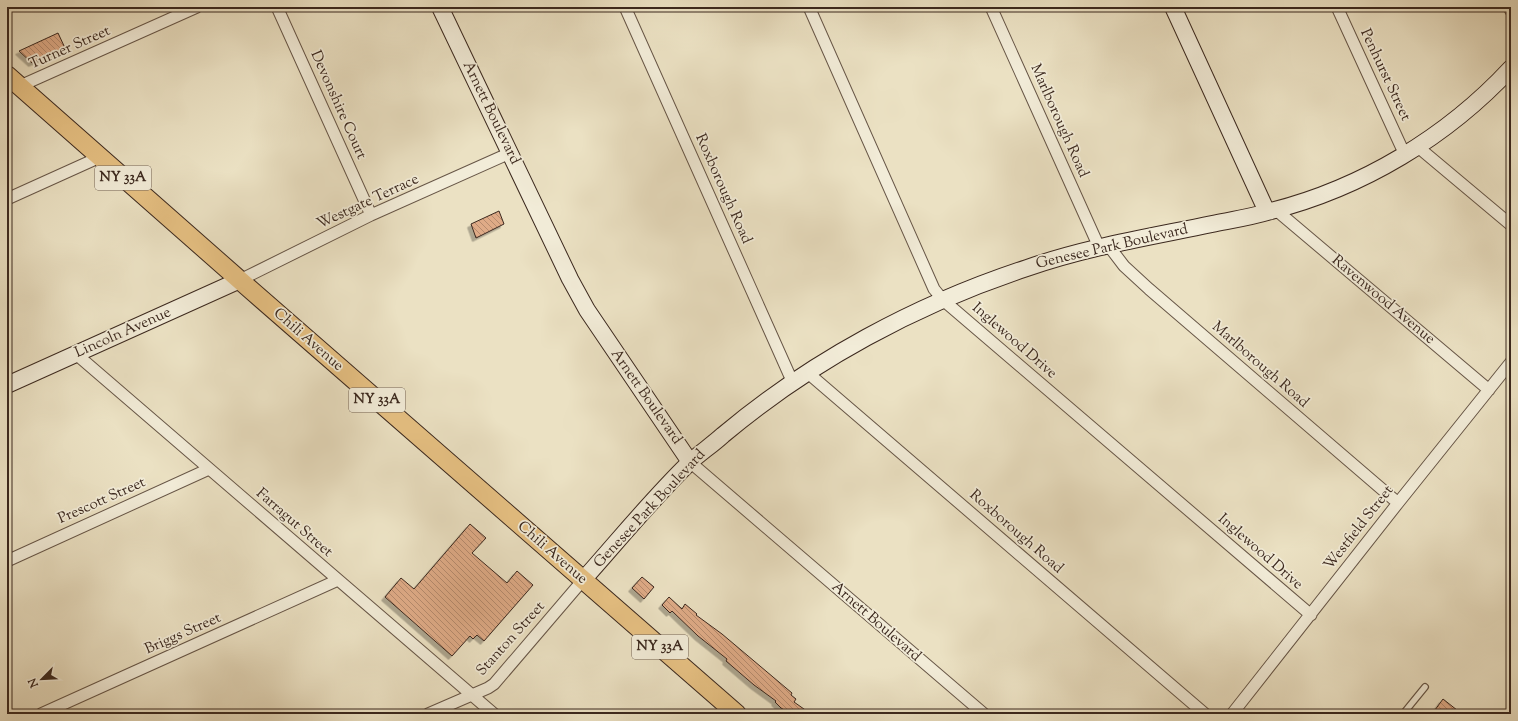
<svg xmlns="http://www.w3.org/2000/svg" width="1518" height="721" viewBox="0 0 1518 721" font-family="'Sorts Mill Goudy',serif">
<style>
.building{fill:url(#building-back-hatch);stroke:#3b281e;filter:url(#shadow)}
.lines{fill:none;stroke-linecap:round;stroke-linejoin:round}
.lane-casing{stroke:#675647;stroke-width:8}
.street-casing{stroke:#675647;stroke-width:13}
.secondary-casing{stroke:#3b281e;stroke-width:18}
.primary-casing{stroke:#3b281e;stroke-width:20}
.lane{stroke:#f2ecd8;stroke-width:5.5}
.street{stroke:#f2ecd8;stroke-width:11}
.secondary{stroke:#f2ecd8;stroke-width:16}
.primary{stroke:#e6c082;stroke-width:18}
.labels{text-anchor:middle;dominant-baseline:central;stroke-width:3.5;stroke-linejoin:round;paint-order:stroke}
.shield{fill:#f2ecd8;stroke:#726356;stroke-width:1}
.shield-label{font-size:14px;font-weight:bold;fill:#3b281e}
.street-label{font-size:15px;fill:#3b281e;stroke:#f2ecd8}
</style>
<defs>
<pattern id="building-back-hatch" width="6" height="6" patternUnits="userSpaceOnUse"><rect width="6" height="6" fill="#dfab87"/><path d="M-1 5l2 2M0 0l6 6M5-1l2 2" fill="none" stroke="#b68b6e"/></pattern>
<filter id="shadow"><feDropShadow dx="-3.5" dy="3.5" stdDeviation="0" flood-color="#0004"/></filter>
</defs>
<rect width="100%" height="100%" fill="#ebe1c3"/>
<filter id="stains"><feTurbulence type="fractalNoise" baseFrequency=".005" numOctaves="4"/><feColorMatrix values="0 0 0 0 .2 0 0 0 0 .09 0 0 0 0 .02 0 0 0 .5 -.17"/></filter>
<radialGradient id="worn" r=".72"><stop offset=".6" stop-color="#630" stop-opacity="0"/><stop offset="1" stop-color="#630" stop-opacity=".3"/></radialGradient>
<path class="building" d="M58 33 65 48 32 63 19 51Z
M499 211 504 224 476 238 471 224Z
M470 524 486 538 472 553 507 583 517 571 533 585 484 641 477 635 473 639 470 636 452 656 385 597 401 578 414 589Z
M642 577 654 587 644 599 632 588Z
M669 597 682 609 685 604 697 614 696 615 722 634 792 693 791 695 796 699 794 702 811 714H791L781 708 775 702 776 701 754 685 726 661 727 659 698 636 672 611 670 613 662 605Z
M1443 699 1462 714H1432Z"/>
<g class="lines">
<defs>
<path id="lane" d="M1403 714 1425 687"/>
<path id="street" d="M277 7 371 215
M625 7 793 383
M809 7 934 289 943 300 1311 615
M991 7 1099 247
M1337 7 1405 155
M1509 7 1511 11
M20 86 197 7
M1418 147 1511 225
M7 199 100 157
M1276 210 1489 390
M1108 245 1124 266 1149 289 1398 503
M240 280 371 215 510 153
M76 354 494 714
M808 373 1205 714
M690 462 984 714
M7 561 209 469
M7 713V714
M41 714 338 580
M428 714 488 688 494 684 583 580
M1232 714 1398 503 1511 362"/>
<path id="secondary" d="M440 7 570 279 587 310 690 462
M1173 7 1267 212
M7 385 240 280
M583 580C618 541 651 500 689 463 700 453 712 445 723 435 811 361 917 304 1027 268 1087 247 1150 237 1212 224 1232 220 1252 217 1271 211 1362 188 1447 137 1511 68"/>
<path id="primary" d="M7 75 251 290 737 714"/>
</defs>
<use href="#lane" class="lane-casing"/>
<use href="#street" class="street-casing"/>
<use href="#secondary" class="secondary-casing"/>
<use href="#primary" class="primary-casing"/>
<use href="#lane" class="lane"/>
<use href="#street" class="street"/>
<use href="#secondary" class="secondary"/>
<use href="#primary" class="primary"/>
</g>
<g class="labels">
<g class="shield">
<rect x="95" y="166" width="56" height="24" rx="3"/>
<rect x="349" y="388" width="56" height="24" rx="3"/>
<rect x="632" y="635" width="56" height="24" rx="3"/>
</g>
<g class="shield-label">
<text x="123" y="178">NY 33A</text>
<text x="377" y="400">NY 33A</text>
<text x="660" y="647">NY 33A</text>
</g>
<g class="street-label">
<text transform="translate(70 48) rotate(-24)">Turner Street</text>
<text transform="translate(1385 75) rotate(65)">Penhurst Street</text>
<text transform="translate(338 105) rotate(66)">Devonshire Court</text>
<text transform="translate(491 113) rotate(64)">Arnett Boulevard</text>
<text transform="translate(1059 121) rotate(66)">Marlborough Road</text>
<text transform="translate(723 189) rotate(66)">Roxborough Road</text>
<text transform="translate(368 202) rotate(-25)">Westgate Terrace</text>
<text transform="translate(1112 247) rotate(-13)">Genesee Park Boulevard</text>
<text transform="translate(1383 300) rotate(40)">Ravenwood Avenue</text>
<text transform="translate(123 333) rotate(-24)">Lincoln Avenue</text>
<text transform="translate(308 340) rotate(41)">Chili Avenue</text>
<text transform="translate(1014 341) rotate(41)">Inglewood Drive</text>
<text transform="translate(1260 365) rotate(41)">Marlborough Road</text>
<text transform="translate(646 397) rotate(55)">Arnett Boulevard</text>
<text transform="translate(102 501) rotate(-24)">Prescott Street</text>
<text transform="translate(650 509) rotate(-47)">Genesee Park Boulevard</text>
<text transform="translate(294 523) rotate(41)">Farragut Street</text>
<text transform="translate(1359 528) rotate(-52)">Westfield Street</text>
<text transform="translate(1016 532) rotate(41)">Roxborough Road</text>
<text transform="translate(1260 552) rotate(41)">Inglewood Drive</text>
<text transform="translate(552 553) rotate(41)">Chili Avenue</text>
<text transform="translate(876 622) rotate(41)">Arnett Boulevard</text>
<text transform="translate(183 634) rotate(-24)">Briggs Street</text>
<text transform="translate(511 639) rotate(-48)">Stanton Street</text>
</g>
</g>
<rect width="1518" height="721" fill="none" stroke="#ebe1c3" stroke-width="24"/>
<rect x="8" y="8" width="1502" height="705" fill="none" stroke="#3b281e" stroke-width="2"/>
<rect x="12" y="12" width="1494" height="697" fill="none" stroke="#3b281e"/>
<g transform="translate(42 679) rotate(246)" stroke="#f2ecd8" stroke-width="3" paint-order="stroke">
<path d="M0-3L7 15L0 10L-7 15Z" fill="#3b281e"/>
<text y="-6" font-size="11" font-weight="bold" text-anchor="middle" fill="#3b281e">N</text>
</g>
<rect width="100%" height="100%" filter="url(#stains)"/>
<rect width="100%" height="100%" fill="url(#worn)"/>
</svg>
